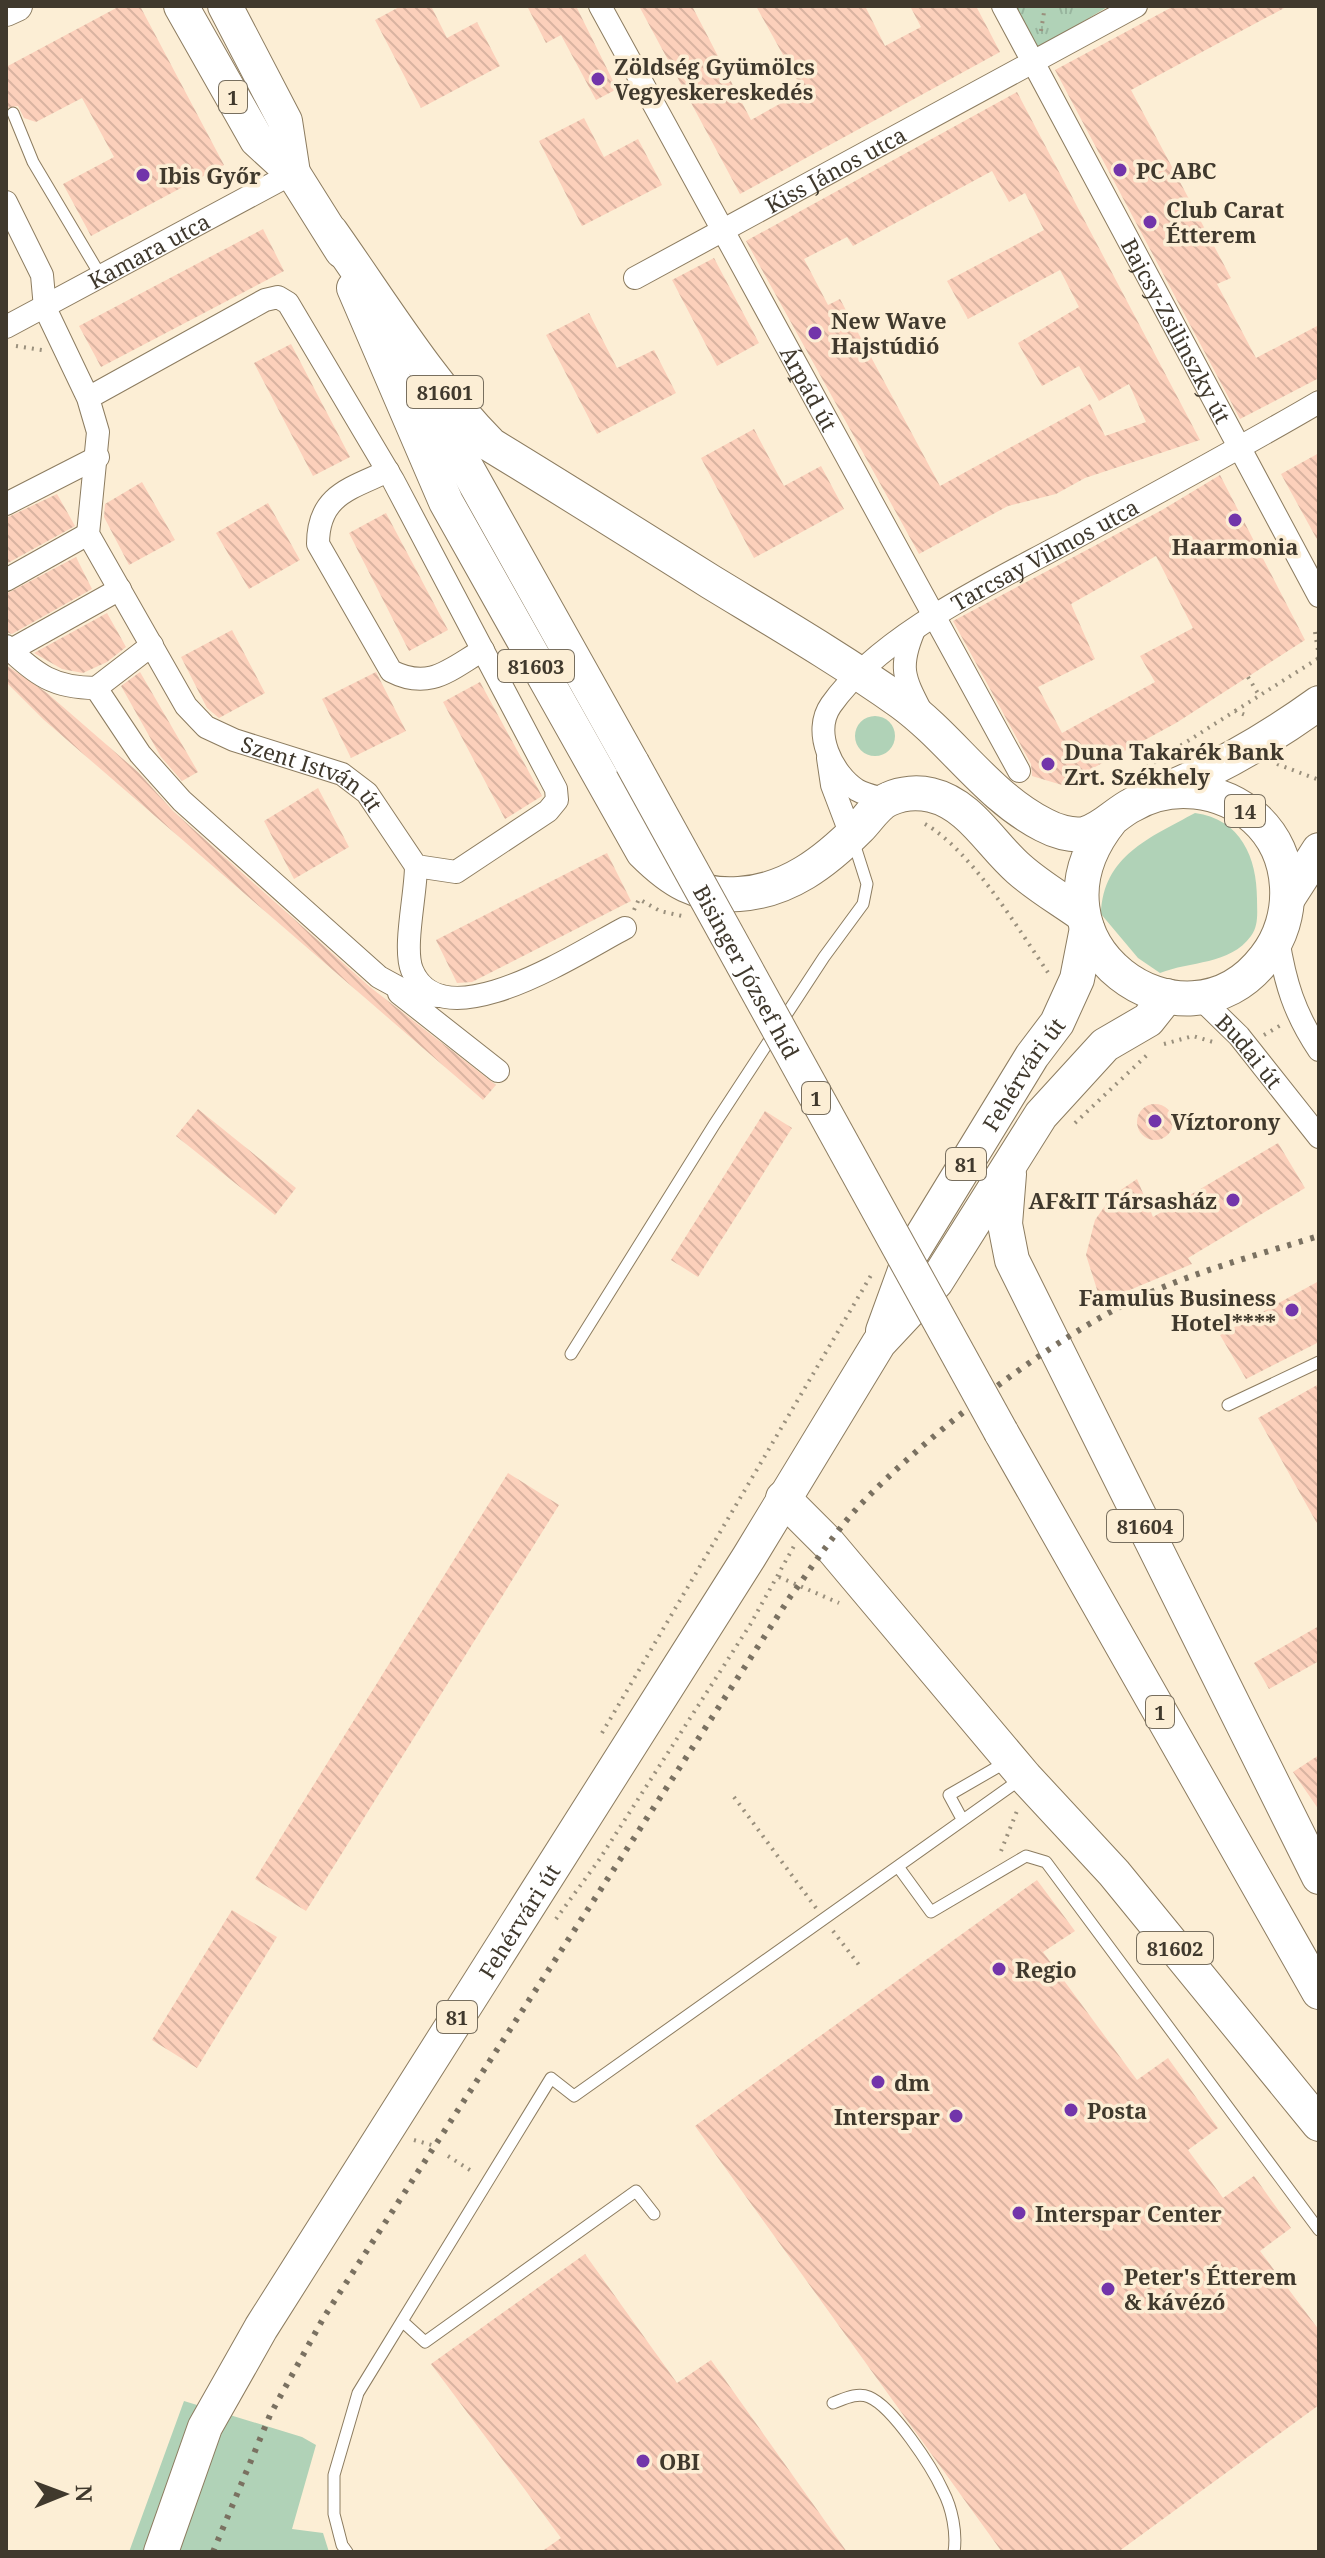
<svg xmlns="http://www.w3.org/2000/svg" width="1325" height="2558" viewBox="0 0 1325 2558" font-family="'Noto Serif',serif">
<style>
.green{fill:#b0d2b7}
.park{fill:url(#park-tufts)}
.building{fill:url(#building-back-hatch);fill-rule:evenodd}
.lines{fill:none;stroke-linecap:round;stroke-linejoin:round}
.lane-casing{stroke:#8c7c60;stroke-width:13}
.street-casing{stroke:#8c7c60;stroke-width:24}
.secondary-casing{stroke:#8c7c60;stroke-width:32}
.primary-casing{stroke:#8c7c60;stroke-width:36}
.path{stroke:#9a907d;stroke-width:4;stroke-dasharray:2 6;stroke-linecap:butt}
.lane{stroke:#fff;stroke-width:11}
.street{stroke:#fff;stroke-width:22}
.secondary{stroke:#fff;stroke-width:30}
.primary{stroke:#fff;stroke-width:34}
.rail{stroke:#7a7161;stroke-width:6;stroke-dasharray:4 8;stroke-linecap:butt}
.primary-bridge-casing{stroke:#8c7c60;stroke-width:36;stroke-linecap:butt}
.primary-bridge{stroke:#fff;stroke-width:34}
.poi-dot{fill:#7235aa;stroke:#fceed5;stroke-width:3}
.labels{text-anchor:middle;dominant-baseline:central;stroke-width:7;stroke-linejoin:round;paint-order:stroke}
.shield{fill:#fceed5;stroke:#786f5f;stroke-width:2}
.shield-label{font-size:20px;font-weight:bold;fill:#40392d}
.poi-label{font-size:22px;font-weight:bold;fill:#40392d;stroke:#fceed5;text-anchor:start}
.street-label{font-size:22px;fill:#40392d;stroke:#fceed5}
</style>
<defs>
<pattern id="park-tufts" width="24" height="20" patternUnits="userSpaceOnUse" patternTransform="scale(2)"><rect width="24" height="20" fill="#b0d2b7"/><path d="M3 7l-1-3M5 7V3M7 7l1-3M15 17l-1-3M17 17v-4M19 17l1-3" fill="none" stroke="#98b59e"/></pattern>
<pattern id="building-back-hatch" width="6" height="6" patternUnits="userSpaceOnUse" patternTransform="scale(2)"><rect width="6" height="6" fill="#fcd0bb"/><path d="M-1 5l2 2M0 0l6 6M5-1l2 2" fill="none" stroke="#d9b3a1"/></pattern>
</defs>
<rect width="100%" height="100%" fill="#fceed5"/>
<path class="green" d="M855 736a20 20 0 1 1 40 0a20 20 0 1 1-40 0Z
M1195 813C1241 819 1257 858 1257 899 1257 912 1259 925 1251 936 1230 965 1190 961 1160 973L1138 958 1101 914C1103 856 1149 838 1195 813Z
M184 2401 302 2437 316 2445 292 2529 323 2533 329 2552H129Z"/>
<path class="park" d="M1010 6H1109L1034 51Z"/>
<path class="building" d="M120 6H140L224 165 91 236 63 184 114 157 82 98 36 122 24 118 18 106 6 108V67Z
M401 6H431L447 38 477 22 500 66 421 108 375 20Z
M527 6H576L617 89 596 100 561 35 546 43Z
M639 6H692L751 120 803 91 756 6H865L885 46 921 27 910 6H976L1000 52 740 194Z
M1174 6H1288L1131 90 1231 278 1217 284 1256 358 1319 325V378L1240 419 1055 70Z
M1017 92 1200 440 1085 478 1056 494 1008 506 919 554 746 241ZM992 171 1009 202 1025 193 1044 230 947 281 968 319 1060 270 1079 307 1018 343 1042 386 1079 366 1099 401 1129 384 1146 422 1105 436 1090 404 940 486 840 299 828 305 804 259 847 237 853 246Z
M584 118 604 157 638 139 662 185 582 226 539 141Z
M263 229 284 271 101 367 79 326Z
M714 258 759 343 717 366 672 280Z
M589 313 617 368 654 350 676 393 597 434 546 335Z
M291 344 350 457 313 476 254 363Z
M754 429 784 486 821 466 844 509 754 558 701 458Z
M1319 453V543L1281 474Z
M1220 475 1305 640 1176 723 1062 785 1032 776 1031 764 953 621 1162 510ZM1156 556 1193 628 1140 656 1155 682 1062 733 1038 687 1095 659 1071 604Z
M142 482 175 540 129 565 104 517 105 504Z
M57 494 75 526 6 564V518Z
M268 503 300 560 249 589 216 533Z
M386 513 448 630 409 651 349 533Z
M76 557 92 589 12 634 6 632V594Z
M107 613 126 647 107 662 83 673 62 669 34 653Z
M232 630 265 693 219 718 207 708 181 657Z
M6 665 47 693 138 772 173 811 370 987 496 1085 483 1100 44 720 6 682Z
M140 672 198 772 182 781 161 757 121 686Z
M376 672 406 731 351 758 322 699Z
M480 682 542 796 505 819 443 702Z
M318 788 349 847 294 879 264 821Z
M607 853 631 901 472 982 457 983 436 940Z
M1137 1122a18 18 0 1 1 36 0a18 18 0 1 1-36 0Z
M198 1109 296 1188 275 1215 176 1136Z
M765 1111 792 1128 698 1277 671 1260Z
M1278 1143 1305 1188 1188 1258 1192 1264 1101 1302 1086 1255 1095 1220 1112 1196 1137 1179 1153 1217Z
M1319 1281V1342L1246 1379 1220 1335Z
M1319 1384V1527L1258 1418Z
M508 1473 559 1505 306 1911 255 1879Z
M1319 1626V1661L1269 1689 1254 1663Z
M1319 1755V1810L1293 1772Z
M1037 1880 1075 1931 1043 1952 1137 2080 1168 2058 1218 2128 1188 2150 1223 2198 1254 2176 1291 2228 1260 2251 1319 2330V2405L1118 2552H1002L695 2126Z
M232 1910 277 1937 197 2068 152 2040Z
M585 2254 677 2383 711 2360 847 2552H541L561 2538 431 2364Z"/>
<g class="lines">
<defs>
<path id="lane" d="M13 113 33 162 102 278
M571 1354 714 1125 824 957 863 904 867 884 853 840
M1228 1405 1319 1362
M962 1819 949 1795 1008 1761
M899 1868 931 1912 1026 1856 1046 1862 1319 2230
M402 2321 425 2342 636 2191 654 2214
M833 2403C844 2399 857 2392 869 2397 893 2407 932 2467 943 2491 952 2508 957 2533 954 2552
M347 2552 342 2545 334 2514V2475L358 2393 551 2078 574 2096 1021 1779"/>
<g id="street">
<path id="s1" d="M600 6 1019 771"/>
<path id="s2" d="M1003 6 1319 596"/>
<path id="s3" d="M6 202 42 275 45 308 88 398 98 432 88 534 186 706 206 727 234 740 342 774 367 793 416 866 456 872 548 811 557 800 556 789 393 480 288 303 278 297 265 300 88 398"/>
<path id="s4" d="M635 278 1136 6"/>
<path id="s5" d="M6 327 293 173"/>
<path d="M388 471C350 489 318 495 318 544L391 671C430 691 450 669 483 650"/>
<path d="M6 504 98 457"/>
<path d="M6 580 88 534"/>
<path d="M914 630C898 668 904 678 922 713"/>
<path d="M6 646C36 675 54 688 96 688L140 754 182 801 379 977 412 995 440 996"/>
<path d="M11 650 120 589"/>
<path d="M96 688 152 645"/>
<path d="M828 758 832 785 851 835"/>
<path id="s6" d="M886 800C877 797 866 795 857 790 832 774 812 732 831 705 881 634 994 582 1069 541 1153 495 1237 450 1319 402"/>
<path d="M416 866C416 894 403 948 412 970 442 1044 582 950 625 928"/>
<path d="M1278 939C1285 982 1294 1013 1319 1050"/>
<path d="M399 993 498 1071"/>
<path id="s7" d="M1199 997 1239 1036 1319 1137"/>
</g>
<path id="secondary" d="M6 11 17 6"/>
<g id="primary">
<path d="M181 6 257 140 293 173 342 251"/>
<path d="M225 6 285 121 293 173"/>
<path d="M331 232C382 304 429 382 491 445 565 490 638 536 711 582 775 621 840 659 901 702 952 739 987 796 1044 825 1055 831 1071 836 1084 834 1102 830 1116 813 1132 805 1171 782 1221 788 1255 818 1295 854 1297 918 1265 958 1184 1064 1013 942 1111 820"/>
<path d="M354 288 446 502 643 852C672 881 697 897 739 894 788 891 825 862 859 828 868 819 877 804 889 799 902 793 918 792 931 795 970 804 991 845 1019 869 1038 886 1062 900 1083 915"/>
<path d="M427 397 632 763"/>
<path d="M1172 787C1225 765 1273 736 1319 703"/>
<path d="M1288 898 1319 850"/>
<path d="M1009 1174 1005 1224 1012 1260 1319 1877"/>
<path id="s8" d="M883 1331 911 1254 1032 1056 1057 1023 1077 979 1087 928"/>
<path d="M1001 1432 1319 1992"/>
<path d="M783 1498 828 1543 1025 1777 1114 1873 1319 2124"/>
<path id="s9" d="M161 2552 205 2427 261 2328 749 1557 879 1343 936 1282 1041 1115 1105 1045 1148 1020 1167 996"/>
</g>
</defs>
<use href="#lane" class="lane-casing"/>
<use href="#street" class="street-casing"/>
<use href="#secondary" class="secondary-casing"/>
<use href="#primary" class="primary-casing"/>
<path class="path" d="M1041 31 1045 6
M16 346 42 350
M1315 632 1319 657
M1248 677 1259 695
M1235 711 1319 658
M1277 764 1319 780
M1147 767 1235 711 1248 716
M925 824C972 851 1018 929 1049 974
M634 910 639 899 660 911 682 916
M1264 1035 1281 1025
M1164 1044 1193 1036 1213 1042
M1075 1123 1147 1055
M779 1577 839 1603
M602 1733 873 1272
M734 1797 816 1908
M1001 1851 1017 1811
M556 1919 599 1860 750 1625 794 1546
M833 1931 859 1965
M414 2140 435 2146
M448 2156 473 2172"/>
<use href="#lane" class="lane"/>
<use href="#street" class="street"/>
<use href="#secondary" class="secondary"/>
<use href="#primary" class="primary"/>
<path class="rail" d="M213 2552 270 2415 324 2317 790 1597C813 1566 834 1533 860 1505 924 1438 1032 1354 1114 1310 1178 1276 1250 1257 1319 1236"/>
<defs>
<g id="primary-bridge">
<path id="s10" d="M632 763 1001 1432"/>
</g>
</defs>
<use href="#primary-bridge" class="primary-bridge-casing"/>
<use href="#primary-bridge" class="primary-bridge"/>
</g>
<g class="poi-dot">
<circle cx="598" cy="79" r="8"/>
<circle cx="1120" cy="170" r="8"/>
<circle cx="143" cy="175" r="8"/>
<circle cx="1150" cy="222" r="8"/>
<circle cx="815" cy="333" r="8"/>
<circle cx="1235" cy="520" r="8"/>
<circle cx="1048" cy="764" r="8"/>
<circle cx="1155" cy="1121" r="8"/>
<circle cx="1233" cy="1200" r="8"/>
<circle cx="1292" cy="1310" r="8"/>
<circle cx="999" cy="1969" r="8"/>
<circle cx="878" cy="2082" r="8"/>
<circle cx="1071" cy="2110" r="8"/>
<circle cx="956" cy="2116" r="8"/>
<circle cx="1019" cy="2213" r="8"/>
<circle cx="1108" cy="2289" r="8"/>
<circle cx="643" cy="2461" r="8"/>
</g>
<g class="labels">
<g class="shield">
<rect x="219" y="81" width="28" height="32" rx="6"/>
<rect x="407" y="376" width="76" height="32" rx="6"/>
<rect x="498" y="650" width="76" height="32" rx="6"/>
<rect x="1225" y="795" width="40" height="32" rx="6"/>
<rect x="802" y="1082" width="28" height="32" rx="6"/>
<rect x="946" y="1148" width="40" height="32" rx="6"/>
<rect x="1107" y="1510" width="76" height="32" rx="6"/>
<rect x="1146" y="1696" width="28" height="32" rx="6"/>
<rect x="1137" y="1932" width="76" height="32" rx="6"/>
<rect x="437" y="2001" width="40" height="32" rx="6"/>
</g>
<g class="shield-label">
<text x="233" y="97">1</text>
<text x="445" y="392">81601</text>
<text x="536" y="666">81603</text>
<text x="1245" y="811">14</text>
<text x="816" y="1098">1</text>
<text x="966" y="1164">81</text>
<text x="1145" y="1526">81604</text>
<text x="1160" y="1712">1</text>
<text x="1175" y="1948">81602</text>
<text x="457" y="2017">81</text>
</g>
<g class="poi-label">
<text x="614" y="66">Zöldség Gyümölcs<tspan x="614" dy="25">Vegyeskereskedés</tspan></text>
<text x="1136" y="170">PC ABC</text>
<text x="159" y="175">Ibis Győr</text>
<text x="1166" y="209">Club Carat<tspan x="1166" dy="25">Étterem</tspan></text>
<text x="831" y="320">New Wave<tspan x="831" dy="25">Hajstúdió</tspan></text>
<text x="1235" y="546" text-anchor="middle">Haarmonia</text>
<text x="1064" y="751">Duna Takarék Bank<tspan x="1064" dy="25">Zrt. Székhely</tspan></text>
<text x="1171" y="1121">Víztorony</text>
<text x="1217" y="1200" text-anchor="end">AF&amp;IT Társasház</text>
<text x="1276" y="1297" text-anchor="end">Famulus Business<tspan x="1276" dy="25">Hotel****</tspan></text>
<text x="1015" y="1969">Regio</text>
<text x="894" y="2082">dm</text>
<text x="1087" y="2110">Posta</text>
<text x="940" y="2116" text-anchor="end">Interspar</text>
<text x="1035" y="2213">Interspar Center</text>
<text x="1124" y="2276">Peter's Étterem<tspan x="1124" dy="25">&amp; kávézó</tspan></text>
<text x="659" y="2461">OBI</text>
</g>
<g class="street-label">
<text stroke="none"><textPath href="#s4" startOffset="228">Kiss János utca</textPath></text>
<text stroke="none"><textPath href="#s5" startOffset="162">Kamara utca</textPath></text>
<text stroke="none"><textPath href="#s2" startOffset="368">Bajcsy-Zsilinszky út</textPath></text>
<text stroke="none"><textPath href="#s1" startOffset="436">Árpád út</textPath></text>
<text stroke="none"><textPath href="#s6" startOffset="392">Tarcsay Vilmos utca</textPath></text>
<text stroke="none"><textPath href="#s3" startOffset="696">Szent István út</textPath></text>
<text stroke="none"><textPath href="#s10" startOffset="238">Bisinger József híd</textPath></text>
<text stroke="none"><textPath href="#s7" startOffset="74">Budai út</textPath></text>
<text stroke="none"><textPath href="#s8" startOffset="294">Fehérvári út</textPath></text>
<text stroke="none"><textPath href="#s9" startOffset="728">Fehérvári út</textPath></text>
</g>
</g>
<rect width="1325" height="2558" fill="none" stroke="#40392d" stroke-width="16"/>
<g transform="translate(64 2494) rotate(89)" stroke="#fceed5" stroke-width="6" paint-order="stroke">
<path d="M0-6L14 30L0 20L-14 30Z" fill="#40392d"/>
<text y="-12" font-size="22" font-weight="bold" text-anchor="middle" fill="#40392d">N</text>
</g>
</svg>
